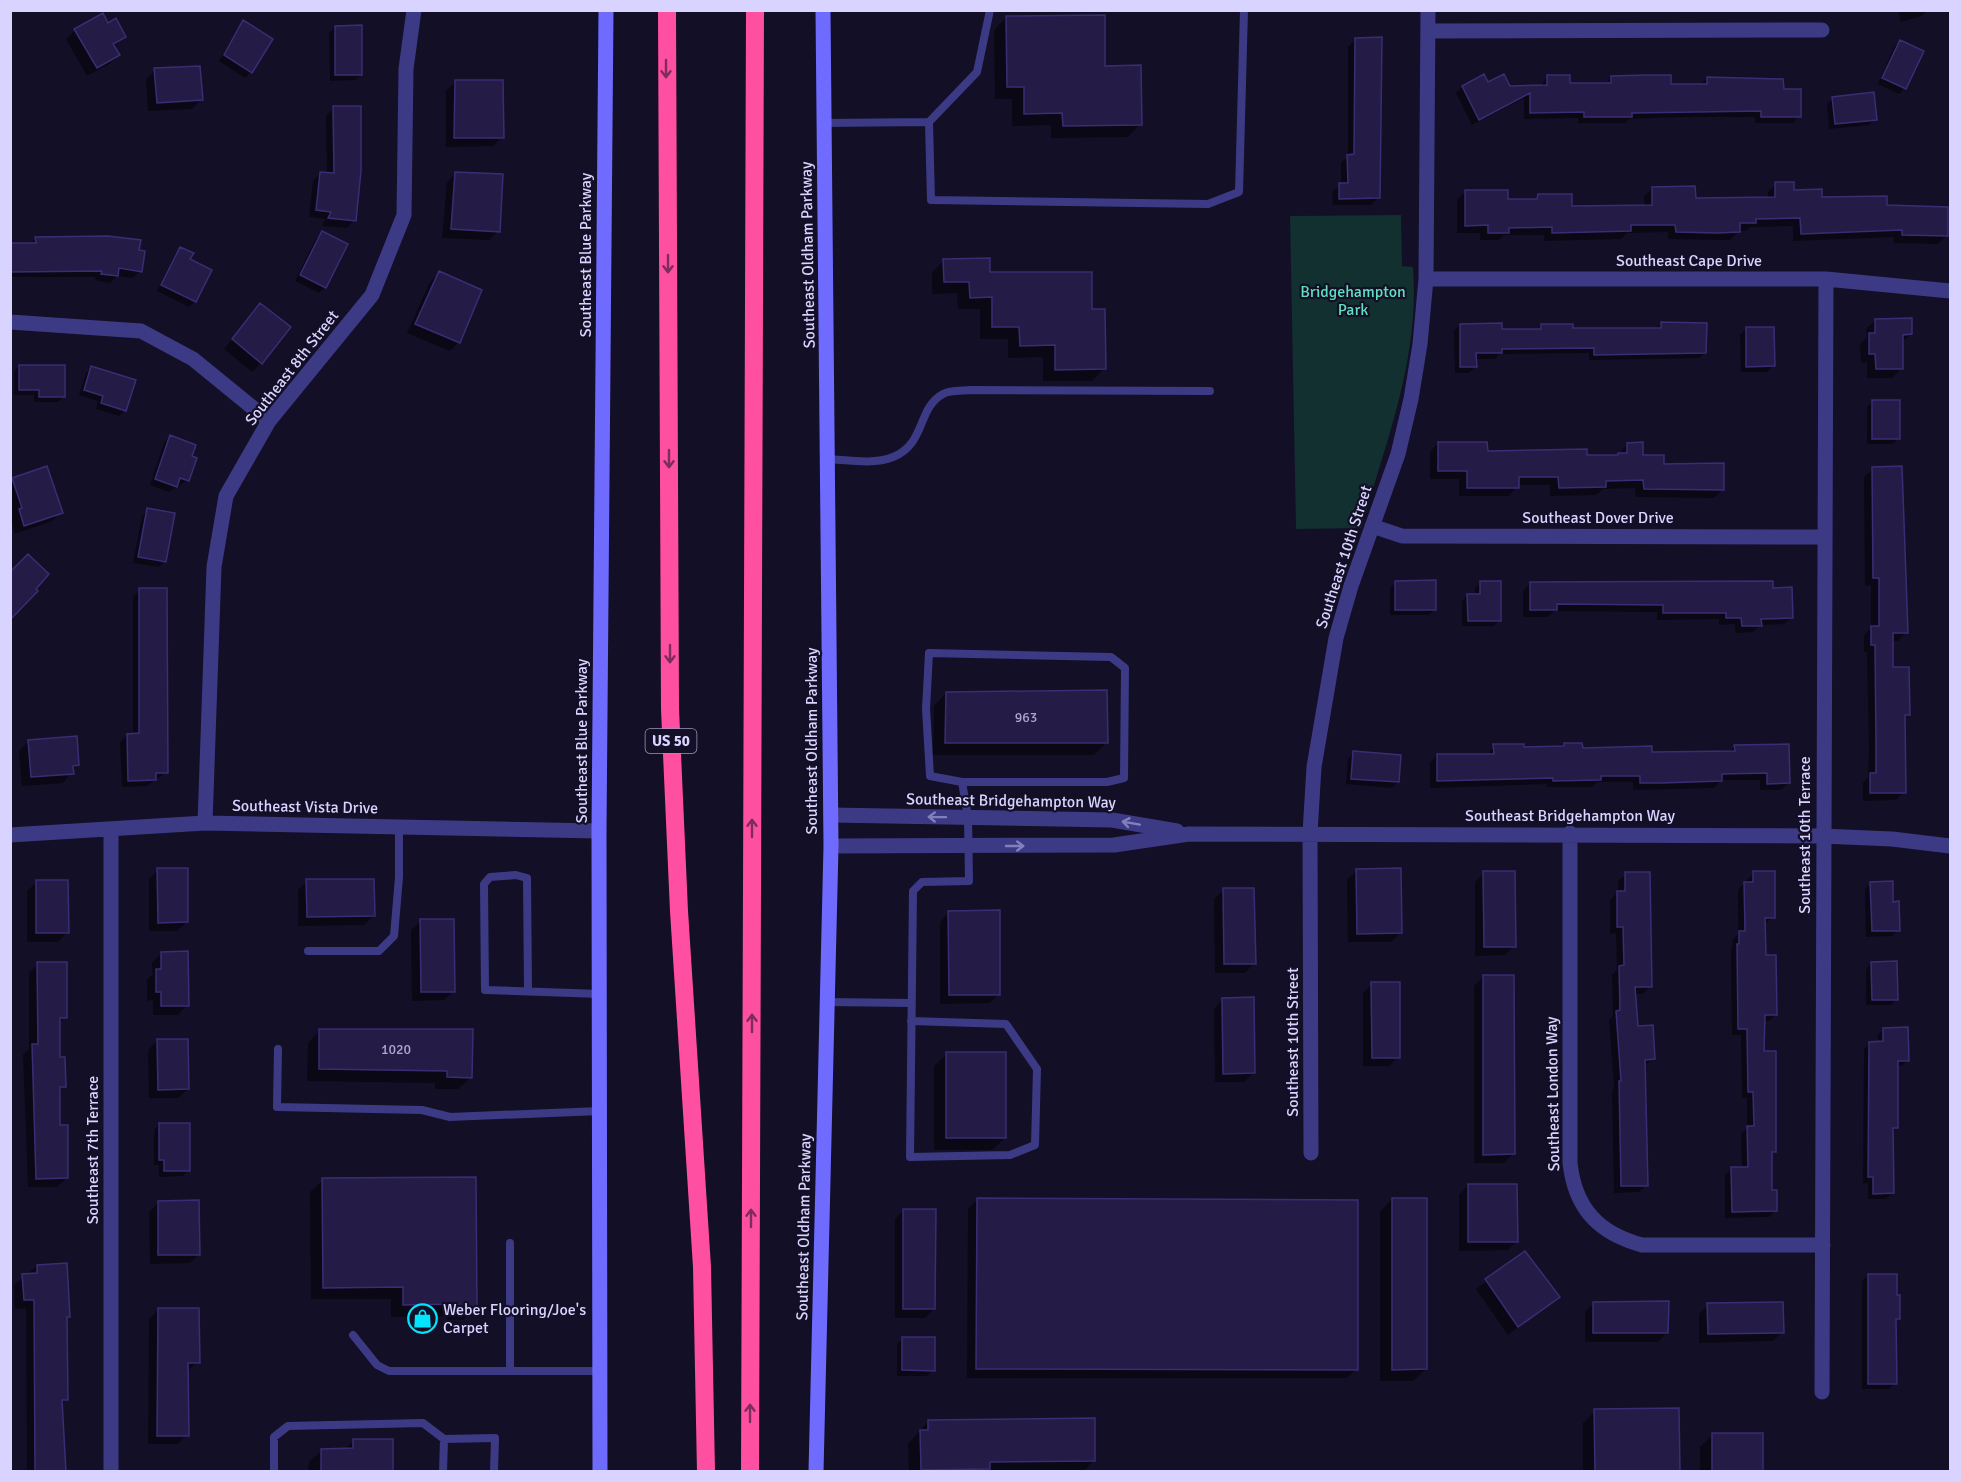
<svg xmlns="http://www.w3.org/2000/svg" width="1961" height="1482" viewBox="0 0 1961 1482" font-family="Signika,sans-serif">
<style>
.green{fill:#12302f}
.shadow{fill:#0007}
.building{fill:#241b47;stroke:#3b2d73;stroke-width:1.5}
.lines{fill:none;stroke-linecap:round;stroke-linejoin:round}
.lane{stroke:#3d3a85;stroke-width:8}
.street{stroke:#3d3a85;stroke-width:15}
.secondary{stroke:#6f6bff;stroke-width:15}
.highway{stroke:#ff4fa3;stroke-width:18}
.oneway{stroke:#7d2c5e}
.oneway2{stroke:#837fbc}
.labels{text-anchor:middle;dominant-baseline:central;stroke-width:4.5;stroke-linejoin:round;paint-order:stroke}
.number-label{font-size:14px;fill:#aca6d1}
.shield{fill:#130f26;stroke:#9e99be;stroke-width:1.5}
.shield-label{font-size:15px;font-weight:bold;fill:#d9d4ff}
.street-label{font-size:16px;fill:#d9d4ff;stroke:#130f26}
.park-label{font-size:16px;fill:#5fe0c0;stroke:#130f26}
.poi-label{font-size:16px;fill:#d9d4ff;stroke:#130f26;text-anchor:start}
</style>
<rect width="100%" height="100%" fill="#130f26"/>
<path class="green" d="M1401 215 1402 266 1413 267C1420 358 1386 442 1361 528L1296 529 1290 216Z"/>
<path class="shadow" d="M1898 10H1927L1922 16 1901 22Z
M1006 18 1104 67 1140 124 1128 137 1051 138V125L1012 126V99H995L994 30Z
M243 22 251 72 245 78 219 61Z
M335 27 361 75 355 80 330 81 329 33Z
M75 30 124 37 113 47 118 55 109 64 87 76 66 39Z
M1356 39 1378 198 1371 205H1333L1332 192 1341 185V163L1348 157V47Z
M1900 42 1905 88 1899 94 1878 84 1894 47Z
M155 70 201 99 192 109 148 111 146 79Z
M1547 76 1569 84 1604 85 1611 78 1670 86 1700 85 1707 78 1782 90 1799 116 1793 123H1755V117H1679L1629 119 1624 123H1578V118L1524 119V98L1472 125 1456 93 1462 87 1487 84 1541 86Z
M455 82 502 137 493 146 446 147V91Z
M1833 98 1875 119 1869 125 1829 129 1827 104Z
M334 108 354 220 347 228 322 226 325 219 309 217 313 181 320 174H327L326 116Z
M456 173 498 231 489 240 442 238 447 182Z
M1776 184 1821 198 1886 207 1946 236 1938 244 1894 243V237L1793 241V226L1750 227 1746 231H1739L1730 240 1668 239V232L1627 233 1621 239 1544 241V235H1504L1499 240H1480V233H1457V200L1465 192 1507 201H1533L1538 196 1571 207H1645L1644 196 1653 188 1694 200 1768 198V192Z
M322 233 325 287 319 293 295 281 316 239Z
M36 238 138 251 140 271 133 278 117 276 110 283 95 280 96 277H10V245L30 244Z
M180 249 188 260 195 301 189 307 157 291 175 254Z
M944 260 1090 311 1104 368 1092 381H1043V357L1008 358V339H980V309H958L957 293 932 294V273Z
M439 273 459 342 450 351 407 333 430 282Z
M260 305 261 363 252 372 224 349Z
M1876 320 1911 334 1901 343V369L1892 378H1867V362L1861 363 1860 344 1867 338 1866 329Z
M1661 324 1705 352 1699 358 1589 360V353L1499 354 1495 359H1475V367L1469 373H1455L1454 331 1460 325 1501 331 1537 330 1542 325 1571 330 1656 329Z
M1746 329 1773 366 1767 372H1741L1740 335Z
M19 366 64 396 58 402H34V395H14V372Z
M92 367 125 410 119 416 96 409 98 401 79 395 86 373Z
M1873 401 1899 438 1893 444H1867V407Z
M170 437 190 457 188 480 169 492 150 485 164 443Z
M1438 443 1486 452 1585 457 1616 456 1628 444 1642 457 1723 489 1714 498 1636 497 1635 488 1603 489 1596 495 1550 496V485H1518L1509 496H1459V479H1430V452Z
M1873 469 1906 632 1898 641H1891V669L1909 714 1904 720V792L1896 800 1863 801V783L1868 777 1869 750 1867 652H1864V635L1871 628V585L1865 586 1864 477Z
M13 480 61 512 52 521 15 534 11 520 13 517 10 508V482Z
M148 510 165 561 159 567 133 563 142 516Z
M1396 582 1435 609 1429 615H1390V588Z
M1481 583 1500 620 1494 626H1462V601L1468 595H1475V588Z
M1530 584 1771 589 1792 617 1784 624 1760 625 1753 632 1735 633V624L1719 625V619L1657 620V612L1554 611 1548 617H1523V591Z
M140 590 166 772 147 786 122 787 120 742 127 735H133V597Z
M946 693 1107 742 1094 755H933L934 706Z
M29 741 78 764 63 783 22 786 19 751Z
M1581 745V750L1650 754 1729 753 1735 746 1788 783 1781 790H1760V780H1721L1714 788 1633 790V782H1597L1592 787H1547V784L1430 788V763L1437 755 1487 756 1494 746 1523 748Z
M1354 753 1398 782 1392 788 1346 784 1348 759Z
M158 870 187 922 177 931H149V879Z
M1356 871 1401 932 1391 942H1348L1347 880Z
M1484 873 1514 946 1505 955 1475 956V882Z
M1754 873 1774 917 1763 924 1764 956 1775 1015 1769 1021H1763V1052L1774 1151 1771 1155V1191L1775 1211 1769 1217 1725 1218V1175L1732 1169H1742L1741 1134 1747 1128V1098H1742L1741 1035H1732L1731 952 1733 939 1738 934V890Z
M1626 874 1651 986 1643 994H1634L1636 1028 1653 1059 1644 1066 1647 1185 1639 1192 1614 1193 1612 1090 1614 1088 1609 1020 1613 1016 1612 975 1617 970 1616 933 1610 934V900L1618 892V881Z
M307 881 373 916 364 925 298 926V890Z
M37 882 67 932 58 942H27V891Z
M1871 883 1892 903 1898 930 1892 936 1866 937 1865 889Z
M1224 890 1254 963 1245 973H1215L1214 899Z
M949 912 999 994 990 1003 940 1004V922Z
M421 921 454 991 444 1000 412 1001 411 930Z
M162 953 187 1005 178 1015H153V1000L147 1001V980L153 974 152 963Z
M1871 963 1897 999 1891 1005H1866V969Z
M38 964 65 1017 59 1024V1059L64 1086 59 1092V1126L67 1178 57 1187H28L23 1055 29 1049V973Z
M1483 977 1513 1154 1504 1163H1474V986Z
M1372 984 1398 1057 1389 1066H1363V993Z
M1223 999 1253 1073 1244 1082H1215L1214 1009Z
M1884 1029 1908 1060 1902 1066H1897V1127L1892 1132V1193L1886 1199H1868V1183H1863L1864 1049 1870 1043H1878V1035Z
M320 1030 471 1077 458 1089H435V1083L307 1081 308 1043Z
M157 1041 188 1089 178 1098H149L148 1050Z
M947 1054 1005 1138 992 1150H934V1066Z
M160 1124 189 1170 183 1176 159 1177V1165H154V1130Z
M323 1180 475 1308 463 1320H447V1316L391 1317V1299H311L310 1192Z
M1468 1185 1517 1241 1508 1250 1459 1251V1195Z
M1392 1199 1426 1369 1413 1381H1380V1212Z
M977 1200 1356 1369 1347 1378H967L968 1209Z
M158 1203 199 1254 190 1263 150 1264 149 1212Z
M904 1210 934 1309 925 1318H895V1219Z
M1525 1253 1558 1297 1508 1335 1476 1289Z
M37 1266 68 1316 65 1319 67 1399 61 1405 64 1472H27L26 1308 15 1309 14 1285Z
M1868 1275 1896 1296 1898 1318 1895 1322V1383L1889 1389H1862V1281Z
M1594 1303 1667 1332 1658 1342H1585V1312Z
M1708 1305 1782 1332 1773 1341 1699 1343V1314Z
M159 1310 198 1362 187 1371V1435L178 1444H148L149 1319Z
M903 1338 933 1370 927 1376H897V1344Z
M1595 1411 1678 1472H1583V1423Z
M929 1421 1094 1460 1083 1472H909L908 1444Z
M1713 1434 1762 1472H1700V1447Z
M353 1441 391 1472H308L309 1462 322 1450H344Z
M156 1470H184V1472H155Z"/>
<path class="building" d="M103 13 108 23 116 18 126 37 113 44 120 55 97 68 74 29Z
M1105 15V66L1141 65 1142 125 1063 126 1062 113 1024 114V87H1007L1006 16Z
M243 20 273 39 252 73 224 55Z
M362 25V75H335V26Z
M1382 37 1380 198 1339 199V183H1348L1347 155 1354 154 1355 38Z
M1900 40 1924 51 1906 89 1882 78Z
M200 66 203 100 157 103 154 68Z
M1484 74 1488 82 1504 74 1510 86 1547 85V75H1570V83H1611V76L1646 75H1671V84H1707V77L1783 79 1784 89H1801V117H1761V111L1632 113V117H1584V112L1530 113V93L1479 120 1462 86Z
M455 80H503L504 138H454Z
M1874 92 1877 120 1835 124 1832 97Z
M333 106H361V171L356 221 328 218 331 212 316 210 320 172 334 173Z
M455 172 503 174 500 232 451 229Z
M1775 182H1794V190L1822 189V197L1887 196V205L1948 207V236L1902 235V230L1801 234 1800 218 1756 219V223H1740V232L1717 233 1676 232 1675 225H1631V231L1552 233V227L1509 228V233H1488V225L1465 226V190H1508V199H1537L1538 194H1572V206L1652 205V187L1695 186 1696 198 1775 197Z
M322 231 348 244 326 288 300 275Z
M108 236 141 240 139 250 145 251 142 272 119 268 118 276 101 274 102 271 10 272V243H36L35 237Z
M180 247 194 253 190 259 212 270 196 302 161 285Z
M990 258V272H1092V309H1105L1106 369 1055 370V345L1020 346 1019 327H992V297L970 298 969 282H944L943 259Z
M439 271 482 290 460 343 415 324Z
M260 303 291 327 262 364 232 339Z
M1912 318V334L1903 335V369H1876L1875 354H1869V333H1875V319Z
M1661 322 1707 323 1706 353 1594 355V348L1502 349V353H1476L1477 367H1460V324L1502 323V329H1541V324H1573V328H1661Z
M1746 327H1774L1775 366 1746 367Z
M19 365H65V397H39V390H19Z
M91 366 136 380 126 411 101 403 103 396 84 390Z
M1872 400H1900V439H1872Z
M170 435 196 445 192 456 197 458 189 481 180 478 177 487 155 479Z
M1438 442H1487L1488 451 1587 449V455H1618V453H1627V443L1643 442V455H1664V464L1724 463V490L1644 489 1643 480 1606 481V487L1559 488 1558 477H1519V488H1467V471H1438Z
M47 466 63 513 24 526 19 509 22 508 12 478Z
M1902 466 1908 633H1893V667H1909L1910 715H1905L1906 793H1870V773H1876V741L1875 645H1871V626H1879V578H1873L1872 467Z
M147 508 175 513 166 562 138 557Z
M28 554 49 574 36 589 38 591 10 620V572Z
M1436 580V610H1395V581Z
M1480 581H1501V621H1468L1467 594H1480Z
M1773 581V588L1792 587 1793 618 1761 619 1762 626H1742L1741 618H1726V613H1663V605L1557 604V610H1530V582Z
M139 588H167L168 773H156V780L128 781 127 734 139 733Z
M1107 690 1108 743H945L946 692Z
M77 736 79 765 73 766 74 774 31 777 28 740Z
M1564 743H1582L1583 748 1652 746V752L1735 751 1734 745 1789 744 1790 783 1767 784V773L1722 774V781L1661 783H1640V776H1601V780L1553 781V778L1437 781V754H1494L1493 744H1524V747L1564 746Z
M1353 751 1401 755 1399 782 1351 779Z
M157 868H188V922L158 923Z
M1401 868 1402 933 1357 934 1356 869Z
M1483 871H1515L1516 947H1484Z
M1753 871H1775V918H1765L1766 955H1776L1777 1015H1765L1764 1051H1776V1152H1772V1190H1777V1211L1732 1212 1731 1167H1748L1747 1126H1754L1753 1092H1748L1747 1029H1738L1737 944H1739V931H1745L1744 882H1753Z
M1625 872H1650L1652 987H1635L1638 1026 1653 1025 1655 1059 1645 1060 1648 1186H1621L1619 1081H1621L1616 1011 1620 1010 1619 966 1624 965 1623 927H1617V891H1625Z
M306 879H374L375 916 307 917Z
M36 880H68L69 933H36Z
M1893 881V902L1899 901 1900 931H1872L1870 882Z
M1223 888H1254L1256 964H1224Z
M1000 910V995H949L948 911Z
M420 919H454L455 992H421Z
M188 951 189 1006H161V992H156V969H161V952Z
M1897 961 1898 1000H1872L1871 962Z
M37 962H67V1018H60V1057H65L66 1087H60V1125H68V1178L36 1179 32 1044H38Z
M1483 975H1514L1515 1154 1483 1155Z
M1371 982H1400V1058H1372Z
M1254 997 1255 1073 1223 1074 1222 998Z
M1908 1027 1909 1061H1898V1128H1893L1894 1193 1873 1194V1177H1868L1869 1042 1883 1041V1028Z
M319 1029H473L472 1078 447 1077V1071L319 1069Z
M157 1039H188L189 1089 158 1090Z
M946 1052H1006V1138H946Z
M159 1123H190V1171H164V1160H159Z
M476 1177 477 1308 459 1309V1304L403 1305V1287L323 1288 322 1178Z
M1468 1184H1517L1518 1242H1468Z
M977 1198 1358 1200V1370L976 1369Z
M1392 1198H1427V1369L1392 1370Z
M199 1200 200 1255H158V1201Z
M903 1209H936L935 1309H903Z
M1525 1251 1560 1297 1518 1327 1485 1279Z
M67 1263 70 1317H67L68 1400H62L66 1472H35L34 1300H24L22 1274 37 1273V1265Z
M1868 1274H1897V1295H1900V1319H1896L1897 1384H1868Z
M1669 1301 1668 1333H1593V1302Z
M1783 1302 1784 1333 1708 1334 1707 1303Z
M158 1308H199L200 1363H188L189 1436H157Z
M902 1337H935V1371L902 1370Z
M1679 1408 1680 1472H1595L1594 1409Z
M1095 1418V1461L990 1462V1469L921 1470 920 1430H928V1420Z
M1712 1433H1763V1472H1712Z
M353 1439H393V1472H321V1449L353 1448Z"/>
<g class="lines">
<path class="lane" d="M929 122 977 72 990 10
M824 123 929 122 931 200 1208 204 1239 192 1244 10
M827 459C848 460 873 465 893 457 926 444 917 408 943 394 950 390 962 391 971 390L1210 391
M308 951H379L394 936 399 877V827
M528 991 527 878 516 875 490 877 484 884 485 990 600 994
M827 1002 911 1003
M911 1021 1006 1024 1037 1069 1035 1145 1010 1155 910 1157 913 891 922 882 969 881 968 817 962 782 930 776 926 709 929 653 1111 657 1125 668 1124 778 1107 782H962
M278 1049 277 1107 422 1110 450 1117 600 1111
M510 1243V1371
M353 1335 377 1365 389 1371H600
M274 1472V1437L288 1426 423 1423 444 1439 495 1438 494 1472
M443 1472 444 1439"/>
<path class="street" d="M1428 31 1822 30
M1426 279H1826L1950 291
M10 322 141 331 193 359 269 421
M1372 526 1402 536 1825 537
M831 815 1112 820 1177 831
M205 823 214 567 226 496 269 421 372 295 404 215 406 69 414 10
M1570 833V1163C1575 1208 1598 1233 1642 1245H1823
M10 835 205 823 599 831
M831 846 1114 845 1189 834 1822 836 1892 839 1950 846
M1311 1153 1310 833 1314 767 1336 638 1351 586 1398 454 1411 399 1420 344 1426 279 1428 10
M1822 1392 1826 279
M111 1472V829"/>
<path class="secondary" d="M600 1472 599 831 606 10
M816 1472 831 846 823 10"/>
<path class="highway" d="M667 10 670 709 679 911 702 1267 706 1472
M750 1472 755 10"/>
</g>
<defs><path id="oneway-shaft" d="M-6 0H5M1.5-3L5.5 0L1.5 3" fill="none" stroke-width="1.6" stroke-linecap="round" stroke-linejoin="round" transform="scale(1.5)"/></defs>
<g class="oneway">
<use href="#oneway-shaft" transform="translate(666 69) rotate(90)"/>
<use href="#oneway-shaft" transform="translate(668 264) rotate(90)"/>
<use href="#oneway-shaft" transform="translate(669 459) rotate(90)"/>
<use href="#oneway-shaft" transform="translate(670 654) rotate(90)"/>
<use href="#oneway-shaft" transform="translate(752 828) rotate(-90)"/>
<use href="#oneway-shaft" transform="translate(752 1023) rotate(-90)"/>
<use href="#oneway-shaft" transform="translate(751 1218) rotate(-90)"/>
<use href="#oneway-shaft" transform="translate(750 1413) rotate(-90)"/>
</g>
<g class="oneway2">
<use href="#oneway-shaft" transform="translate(937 817) rotate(-179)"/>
<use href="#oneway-shaft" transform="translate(1131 823) rotate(-170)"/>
<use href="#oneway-shaft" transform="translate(1015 846)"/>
</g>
<defs>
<symbol id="shop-ring" viewBox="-11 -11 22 22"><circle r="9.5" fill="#130f26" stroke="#00e5ff" stroke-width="1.5"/><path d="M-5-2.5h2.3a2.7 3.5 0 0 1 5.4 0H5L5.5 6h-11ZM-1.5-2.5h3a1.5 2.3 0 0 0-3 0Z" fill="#00e5ff"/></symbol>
</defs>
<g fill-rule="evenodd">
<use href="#shop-ring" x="406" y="1302" width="33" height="33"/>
</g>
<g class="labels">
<g class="number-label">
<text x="1026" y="717">963</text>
<text x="396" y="1049">1020</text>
</g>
<rect class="shield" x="645.5" y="729" width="51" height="24" rx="4.5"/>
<g class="shield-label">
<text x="671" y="741">US 50</text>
</g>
<g class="street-label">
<text transform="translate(586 255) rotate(-90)">Southeast Blue Parkway</text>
<text transform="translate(808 255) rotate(-91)">Southeast Oldham Parkway</text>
<text x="1689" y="261">Southeast Cape Drive</text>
<text transform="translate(292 368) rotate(-52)">Southeast 8th Street</text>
<text x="1598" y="518">Southeast Dover Drive</text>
<text transform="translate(1344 557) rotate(-72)">Southeast 10th Street</text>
<text transform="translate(582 741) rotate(-90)">Southeast Blue Parkway</text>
<text transform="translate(812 741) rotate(-90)">Southeast Oldham Parkway</text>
<text transform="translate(1011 801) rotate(1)">Southeast Bridgehampton Way</text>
<text transform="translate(305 807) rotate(1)">Southeast Vista Drive</text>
<text x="1570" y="816">Southeast Bridgehampton Way</text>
<text transform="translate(1805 835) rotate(-90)">Southeast 10th Terrace</text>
<text transform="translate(1293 1042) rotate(-90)">Southeast 10th Street</text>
<text transform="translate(1553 1094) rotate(-91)">Southeast London Way</text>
<text transform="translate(93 1150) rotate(-90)">Southeast 7th Terrace</text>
<text transform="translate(804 1227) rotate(-89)">Southeast Oldham Parkway</text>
</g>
<g class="park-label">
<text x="1353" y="292">Bridgehampton<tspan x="1353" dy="18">Park</tspan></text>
</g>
<g class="poi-label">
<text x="443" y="1310">Weber Flooring/Joe's<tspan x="443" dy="18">Carpet</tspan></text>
</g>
</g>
<rect width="1961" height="1482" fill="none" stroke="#d9d4ff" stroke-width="24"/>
</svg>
